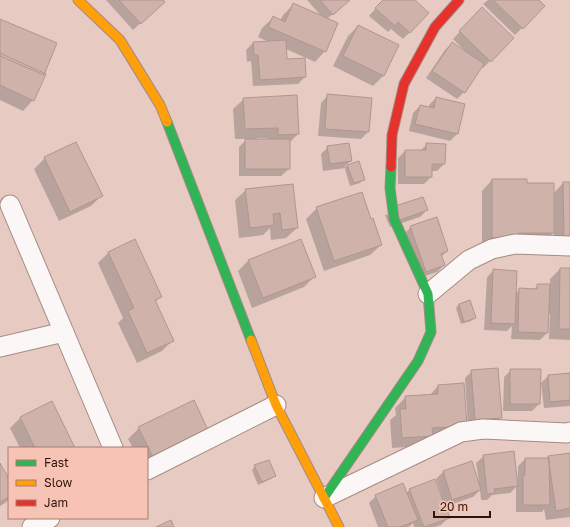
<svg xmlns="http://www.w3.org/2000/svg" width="570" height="527" viewBox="0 0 570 527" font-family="'Golos Text',sans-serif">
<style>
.shadow{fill:#0003;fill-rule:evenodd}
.building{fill:#cfb3aa;stroke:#b1968e}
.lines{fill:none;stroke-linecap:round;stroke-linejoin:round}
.street-casing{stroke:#a58b83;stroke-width:21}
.fast-casing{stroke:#a58b83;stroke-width:11}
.slow-casing{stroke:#a58b83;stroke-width:11}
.jam-casing{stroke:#a58b83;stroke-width:11}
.street{stroke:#fbf7f6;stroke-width:19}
.fast{stroke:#30b455;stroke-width:9}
.slow{stroke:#ff9f0a;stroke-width:9}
.jam{stroke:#e5322d;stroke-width:9}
</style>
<rect width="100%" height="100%" fill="#e7cbc3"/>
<path class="shadow" d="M106 0H162L156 9 133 30Z
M307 0H349L327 19 325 51 315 62 286 49V60L305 77 298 84 253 86 251 61 247 62 246 50 253 43 269 42 258 37 262 28 273 18 280 21 283 15 293 5 322 17Z
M383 0H413L410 32 403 39 391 29 388 32 369 16Z
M488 0H538L544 6 515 35 483 4Z
M482 8 513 38 483 68 481 66 464 92 457 99 426 78 445 50 452 43 464 51V50L453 39Z
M0 20 33 100 23 111 0 100Z
M358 26 398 46 383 76 373 86 333 66 348 36Z
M328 95 371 99 368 132 361 139 318 136 321 103Z
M436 98 457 134 450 141 409 131 413 113 420 106 429 108V105Z
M244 99 298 134 289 143V169L281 176H239V147L247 139H235L233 109ZM257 138H267L268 140H257Z
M427 144 444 164 437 171H431V177L424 184H398V158L405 151H420Z
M328 147 351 161 344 167 358 162 364 179 360 183 350 186 345 169 346 168 323 171 321 154Z
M45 158 101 196 91 206 59 221 34 169Z
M492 180 526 184 553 194 563 183H570V250H554V232L542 243 482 248V191Z
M292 185 297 228 286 238 271 240 270 228 263 235 239 238 235 200 246 190Z
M317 208 381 245 370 255 324 271 306 219Z
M427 210 420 217 390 227 385 215Z
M411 227 447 251 441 257 444 265 437 272 419 278 404 234Z
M109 252 161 296 155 302 172 341 162 351 137 363 118 323 123 318 98 263Z
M248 261 314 277 304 287 252 308 238 271Z
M560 269H570V340L549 339 550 314H548L547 333 540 340 511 339 512 326 507 331 484 330 487 277 494 270 515 294 520 289 533 290 538 285H550V279Z
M459 304 474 318 471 321 461 324 456 308Z
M511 370 539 404 532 411H503L504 377Z
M472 371 500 418 493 425 468 427 465 378Z
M569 372H570V406L544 408 541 383 548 376 570 374Z
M438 386 466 425 421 446 392 448 390 420 396 415 395 408 406 397 429 396Z
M21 417 74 448H20L10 428Z
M139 428 207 430 147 464V448H133L128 439Z
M570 454V517L546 520 544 509 542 512H516V487L510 493 492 495 487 500H481L480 490 473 497 444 507 448 518 441 525 435 527H414L413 523 409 527H378L369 503 376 496 406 493 410 490 440 497 442 496 436 479 443 472 479 482 476 463 484 456 516 478H518V466L525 459H546L548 457Z
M0 465 9 481V499L5 503 0 506Z
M255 466 274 476 271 479 258 485 252 470Z"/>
<path class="building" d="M119 0H163L165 2 141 24Z
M320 0H350L333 15Z
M383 0H415L429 13 410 33 398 22 395 26 375 8Z
M493 0H539L545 6 523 29Z
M293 3 338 23 326 52 268 27 273 16 285 22Z
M482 7 514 38 491 62 459 31Z
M0 19 57 43 44 75 0 56Z
M358 25 399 45 384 76 343 56Z
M286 40 287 59 305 58 306 77 260 80 258 55H254L253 42Z
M452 42 484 64 465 93 432 71Z
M0 53 46 74 34 101 0 85Z
M327 94 372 98 369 132 325 129Z
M297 95 299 134 278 135V128L245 129 243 98Z
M436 97 465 104 458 134 415 124 420 105 434 108Z
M245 139H290V169H245Z
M76 142 103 196 70 212 44 157Z
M349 143 352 161 330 164 327 146Z
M426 143 446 144 445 164H432V177H405V150H426Z
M359 161 365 180 354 183 347 165Z
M492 179H527V183H554V233H519L518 237 492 238Z
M563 182H570V240H564Z
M293 184 298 228 282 230 280 213 273 214 274 225 250 228 245 189Z
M362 192 371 219 373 218 382 245 334 261 316 207Z
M423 197 428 210 397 221 392 207Z
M437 217 448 251 441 254 445 265 426 272 410 226Z
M135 239 162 297 155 300 174 341 147 353 128 311 134 308 108 252Z
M301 239 316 277 263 298 248 260Z
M560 268H570V329H559Z
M493 269 517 271 515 324 491 323Z
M537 284H550L548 333 518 332 519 288 537 289Z
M470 300 476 318 464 322 459 304Z
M498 368 502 418 475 420 471 370Z
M510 369H541L540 404H510Z
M570 373V400L550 402 548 375Z
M464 383 467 426 432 428 433 436 402 438 400 409H406L405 396 438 394V385Z
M194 400 208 430 153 457 138 427Z
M52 401 75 448H35L20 417Z
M514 451 518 486 494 489 495 493 487 494 483 455Z
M570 453V508L556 511 548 456Z
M525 458H549L550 505H523V475H525Z
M269 460 276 476 262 482 254 465Z
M472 461 481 490 452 500 443 471Z
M0 463 9 479V497L0 502Z
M435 479 450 518 424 527 409 489Z
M403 483 418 520 400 527H388L375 495Z
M171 520 174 527H156Z"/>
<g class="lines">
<defs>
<path id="street" d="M10 205 113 448
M428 294 469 260 492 249 515 244 570 246
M0 347 64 332
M147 470 276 405
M324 498 461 432 483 429 567 433 570 432
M32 527 50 518"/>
<path id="fast" d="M167 122 251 340
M324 498 418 361 431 332 428 294 394 219 390 188 391 167"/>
<path id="slow" d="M78 0 120 40 160 105 167 122
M251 340 276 405 339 527"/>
<path id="jam" d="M391 167 392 135 404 84 435 27 459 0"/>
</defs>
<use href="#street" class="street-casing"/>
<use href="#fast" class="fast-casing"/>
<use href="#slow" class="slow-casing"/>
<use href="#jam" class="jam-casing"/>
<use href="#street" class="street"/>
<use href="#fast" class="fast"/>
<use href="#slow" class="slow"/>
<use href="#jam" class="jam"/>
</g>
<rect x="8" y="447" width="140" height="72" fill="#f6c3b4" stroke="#a77d70"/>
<rect x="16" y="460" width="20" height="6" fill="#30b455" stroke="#a77d70"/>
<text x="44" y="467" font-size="12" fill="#31130a">Fast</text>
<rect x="16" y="480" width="20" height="6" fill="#ff9f0a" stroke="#a77d70"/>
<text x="44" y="487" font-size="12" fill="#31130a">Slow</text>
<rect x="16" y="500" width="20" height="6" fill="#e5322d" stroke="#a77d70"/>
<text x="44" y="507" font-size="12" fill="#31130a">Jam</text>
<path d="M434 511v6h56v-6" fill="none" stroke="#31130a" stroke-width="2"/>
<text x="440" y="511" font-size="12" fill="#31130a" stroke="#f6c3b4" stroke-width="3" paint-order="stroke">20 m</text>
</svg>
